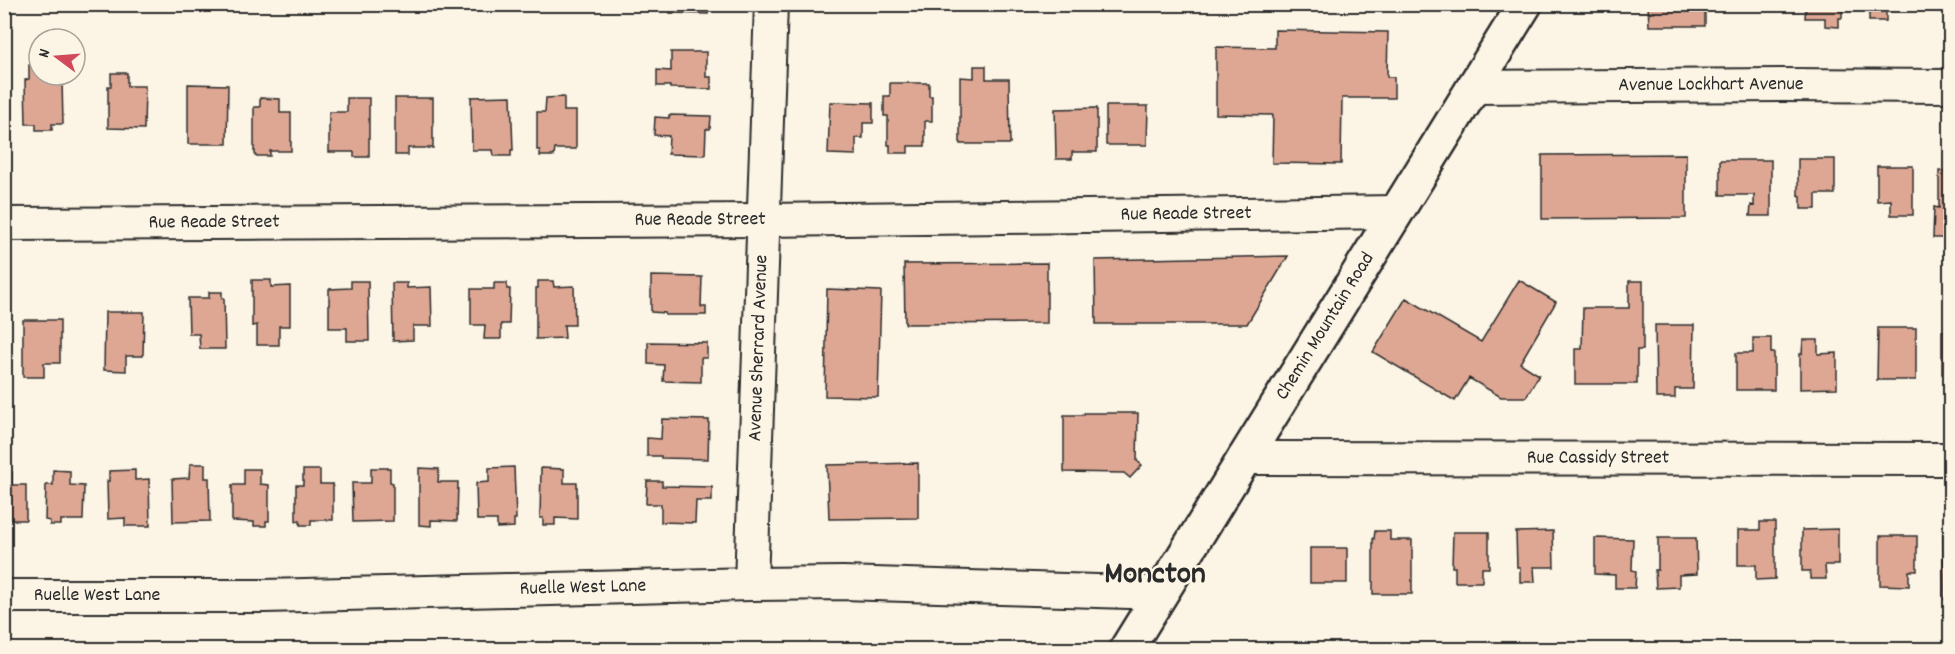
<svg xmlns="http://www.w3.org/2000/svg" width="1955" height="654" viewBox="0 0 1955 654" font-family="Dekko,sans-serif">
<style>
.building{fill:#dea794;stroke:#2b2b2b;stroke-width:1.5}
.lines{fill:none;stroke-linecap:round;stroke-linejoin:round}
.minor-casing{stroke:#2b2b2b;stroke-width:36}
.primary-casing{stroke:#2b2b2b;stroke-width:38}
.minor{stroke:#fcf5e5;stroke-width:32}
.primary{stroke:#fcf5e5;stroke-width:33}
.labels{text-anchor:middle;dominant-baseline:central;stroke-width:5;stroke-linejoin:round;paint-order:stroke}
.street-label{font-size:20px;fill:#2b2b2b;stroke:#fcf5e5}
.town-label{font-size:32px;font-weight:bold;fill:#2b2b2b;stroke:#fcf5e5}
</style>
<rect width="100%" height="100%" fill="#fcf5e5"/>
<filter id="ink" filterUnits="userSpaceOnUse"><feTurbulence type="fractalNoise" baseFrequency=".0167" numOctaves="2"/><feDisplacementMap in="SourceGraphic" scale="12" xChannelSelector="R" yChannelSelector="G"/><feConvolveMatrix kernelMatrix="1 2 1 2 8 2 1 2 1" color-interpolation-filters="sRGB"/></filter>
<g filter="url(#ink)">
<path class="building" d="M670 4H708V14L670 13Z
M1648 4H1705V26H1649Z
M1806 4H1842V18H1839V27L1825 26V18H1805Z
M1869 4H1905V11H1886V21H1869Z
M1275 30 1388 32 1387 77H1394V98H1342L1341 164 1272 163 1273 115 1216 114V47L1275 48Z
M671 52H706V77H711V89L670 88V86H657V70L671 71Z
M29 65H39V75H45V80H62L63 124H52V130H36V124H26L25 80 29 79Z
M974 66H986V79H1009L1010 144H960V77L974 78Z
M111 73H127V86H145L144 129 108 128V86H111Z
M890 83H929V96H932V121H925V146H908V153H890V145H888V116H884V96H890Z
M188 84 228 85 227 144H188Z
M511 96 513 150H511V156H494L493 150H472L471 97Z
M564 97V111H576V149H555L554 156H540V150H537V112H545L546 98Z
M260 98 280 99V113H291V151H270V156H255V151H254V107H260Z
M347 98H369V157H354V152H329V112H347Z
M395 98H433V148H408V155H395Z
M830 102 873 103V123H863V138H856V155L828 154Z
M1106 106H1148L1147 145H1106Z
M1097 108V152H1072V159H1056L1055 109Z
M669 115 711 116 710 129H706L705 155 668 154 669 136 654 135 655 117 669 118Z
M1686 154V218L1542 219V155Z
M1798 159H1835V194H1816V209H1801V196L1798 195Z
M1720 160H1771V216H1750L1751 205 1754 206V195H1720Z
M1877 166H1913V215H1891V200L1877 201Z
M1939 171H1950V238H1933L1934 207 1939 208Z
M1288 256 1247 324H1096L1095 260Z
M1047 263V323L905 324 904 264Z
M651 276 702 277 701 307H706V315H665V313L651 312Z
M252 280H271V287L290 286V326H279V345H257V325L252 326Z
M1519 280 1556 302 1520 363 1539 375 1526 397H1501L1469 378 1455 401 1373 352 1406 298 1481 342Z
M351 281H368L369 341H347V328H329V289L351 288Z
M538 281H553L554 287 574 286 575 325H564L565 338 536 339V288H538Z
M1629 281H1643V350H1637V384H1575V349H1582L1583 308H1629Z
M392 283H407V288L431 287 432 326H413V340L393 341Z
M494 283H507V289H510L509 324H501V339H484L485 325H471V289H494Z
M827 289 881 291 878 397 825 396Z
M209 292H222V298H224L225 349H200L199 334H189L188 298H209Z
M105 312H144L143 356H126V371L104 370Z
M1946 317H1950V374H1942V331H1946Z
M23 320H60V363H44V377H23Z
M1655 325H1694L1693 389H1675V398H1656Z
M1878 328H1916V380H1877Z
M1753 338H1771V353H1774V390H1736V353H1753Z
M1803 340H1818V354L1837 353V388L1800 389V354H1802Z
M648 342 707 343V358H701V382L663 381 664 365 648 364Z
M1084 413H1138L1137 461 1142 465 1130 478 1124 473 1064 472V415H1084Z
M662 419 709 420 708 459 661 458V456H647V438L661 439Z
M918 463V518L829 519 827 465Z
M190 464H205V478H209L210 521 173 522 172 479 189 478Z
M514 467 516 519H514V527L497 528V520H477L476 483 489 482V468Z
M371 468H390V482L393 483V521L353 522 352 483H371Z
M419 468 439 469 438 482H458L457 521 431 520V526L419 525Z
M541 468 564 469V483H577V519L555 518V525H543V518H540Z
M244 469H260V484L269 485V521H266V526H254V522L232 521V485H244Z
M53 470 70 471V485L84 486 83 520H61V525H50V521L45 520 46 485H53Z
M135 470V480L149 479 150 526H125V518L108 519 107 481H109V471Z
M303 470H320V484H333V520H311V525H300V520L296 521V485H303Z
M4 472H12V485H26V520H4Z
M647 481H662V486L712 487V501H696L695 523 661 522V504H646Z
M1760 522H1775V579L1756 580V565H1738V530H1760Z
M1838 529V565H1825L1826 579H1810V571H1802V530Z
M1375 531H1390V540H1412V594H1373V539H1374Z
M1553 531 1554 567H1534L1535 582H1520V567H1517L1516 532Z
M1453 532H1489V568H1482V582H1455V567H1452Z
M1943 534H1950V600H1944Z
M1880 536H1917V571H1909V586L1880 585Z
M1595 538 1633 539 1632 570 1636 571 1635 588H1615V575L1595 574Z
M1658 538H1696L1697 574 1679 575V587L1656 588 1655 570H1658Z
M1310 548H1347V583H1310Z"/>
<g class="lines">
<defs>
<g id="minor">
<path id="s1" d="M1473 87 1781 85 1950 86"/>
<path id="s2" d="M4 224 764 220 1396 212"/>
<path id="s3" d="M1244 458 1950 459"/>
<path id="s4" d="M751 584 771 4"/>
<path id="s5" d="M4 596H264L751 584 843 583 1161 593"/>
</g>
<g id="primary">
<path id="s6" d="M1126 650 1525 4"/>
</g>
</defs>
<use href="#minor" class="minor-casing"/>
<use href="#primary" class="primary-casing"/>
<use href="#minor" class="minor"/>
<use href="#primary" class="primary"/>
</g>
</g>
<g class="labels">
<g class="street-label">
<text stroke="none"><textPath href="#s1" startOffset="238">Avenue Lockhart Avenue</textPath></text>
<text stroke="none"><textPath href="#s2" startOffset="1182">Rue Reade Street</textPath></text>
<text stroke="none"><textPath href="#s2" startOffset="696">Rue Reade Street</textPath></text>
<text stroke="none"><textPath href="#s2" startOffset="210">Rue Reade Street</textPath></text>
<text stroke="none"><textPath href="#s6" startOffset="380">Chemin Mountain Road</textPath></text>
<text stroke="none"><textPath href="#s4" startOffset="236">Avenue Sherrard Avenue</textPath></text>
<text stroke="none"><textPath href="#s3" startOffset="354">Rue Cassidy Street</textPath></text>
<text stroke="none"><textPath href="#s5" startOffset="579">Ruelle West Lane</textPath></text>
<text stroke="none"><textPath href="#s5" startOffset="93">Ruelle West Lane</textPath></text>
</g>
<g class="town-label">
<text x="1155" y="576">Moncton</text>
</g>
</g>
<rect width="1955" height="654" fill="none" stroke="#fcf5e5" stroke-width="24"/>
<rect x="12" y="12" width="1931" height="630" fill="none" stroke="#2b2b2b" stroke-width="2" filter="url(#ink)"/>
<g transform="translate(57 57) rotate(286)"><circle r="28" fill="#fcf5e5" stroke="#a8a49b" stroke-width="1.5"/>
<path d="M0-4.5L10 22L0 15L-10 22Z" fill="#d1495b"/>
<text y="-9" font-size="16" font-weight="bold" text-anchor="middle" fill="#2b2b2b">N</text>
</g>
</svg>
